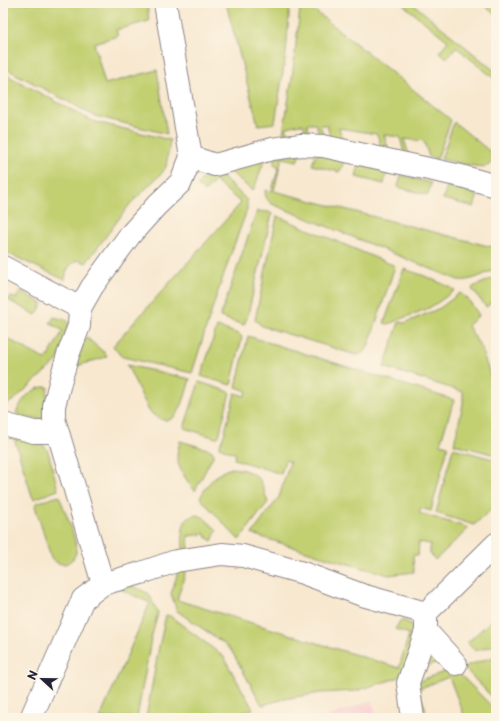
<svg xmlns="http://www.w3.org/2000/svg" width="499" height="721" viewBox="0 0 499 721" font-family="'Playpen Sans',sans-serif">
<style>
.built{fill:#f7cfd2}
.green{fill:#c2d072;stroke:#727956}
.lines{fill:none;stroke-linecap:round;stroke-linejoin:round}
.minor-casing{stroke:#8d8586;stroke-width:24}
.minor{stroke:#fff;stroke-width:22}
</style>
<rect width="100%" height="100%" fill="#fcf5e5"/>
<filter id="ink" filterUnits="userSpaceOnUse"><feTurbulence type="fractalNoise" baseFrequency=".025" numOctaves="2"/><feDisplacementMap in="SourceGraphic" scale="8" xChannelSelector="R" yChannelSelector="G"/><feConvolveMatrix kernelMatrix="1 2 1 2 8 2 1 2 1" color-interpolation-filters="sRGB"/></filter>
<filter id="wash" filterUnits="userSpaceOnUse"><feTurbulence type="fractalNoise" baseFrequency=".012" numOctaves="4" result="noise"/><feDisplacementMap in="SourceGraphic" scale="16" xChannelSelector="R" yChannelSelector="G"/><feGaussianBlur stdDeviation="0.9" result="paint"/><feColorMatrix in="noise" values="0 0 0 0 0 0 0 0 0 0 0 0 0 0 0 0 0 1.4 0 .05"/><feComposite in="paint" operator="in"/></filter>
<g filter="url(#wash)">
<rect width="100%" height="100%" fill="#f8e8d0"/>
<path class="built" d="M371 701 378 718H323Z"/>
<path class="green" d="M3 3H147L149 21 116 30 118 36 94 43 105 84 157 70 167 134 95 116 3 67Z
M226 3H290L286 53 275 123 258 125Z
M401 3H412L496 72V80L456 47 447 58 439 52 448 41Z
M481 3H496V15Z
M306 5 310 7 451 120 437 159 429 157 424 141 404 139 409 155 404 153 400 137 384 135 389 151 382 150 377 134 339 128 344 143 331 141 327 125H320L326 141 321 140 316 124H307L311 139H308L303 124 294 125 286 128 290 140H282L292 78 300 9 302 6Z
M3 73 92 121 170 140 166 167 162 173 130 204 86 263 78 260C69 265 66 269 65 280L3 251Z
M454 122 493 154 494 159C492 162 490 165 487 166 479 169 450 161 441 159Z
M301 153 297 161 282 158 274 191 496 248V269C484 274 471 282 458 280L272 204C267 200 265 197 265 190L271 192 279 167 274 164 276 156Z
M316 153 344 161 341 170 340 169 339 172 312 165Z
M265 158 254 189 251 190 249 188 227 169Z
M359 164 387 171 384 184 356 177Z
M215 173 219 174 247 200V210L233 248 214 303 192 373 123 357 120 355 113 346 241 203 215 181 205 192 197 185 203 178Z
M401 175 431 183 428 195 398 187Z
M447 186 478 195 474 207 443 199Z
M257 211 269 212 272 214 247 318 244 325 220 317Z
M277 216 395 266 368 347C365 352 362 354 356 355L262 326 255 320Z
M404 269 422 275 450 287 455 290 440 301 429 308 388 324 384 323Z
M496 277V289L493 302 486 307 472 289 473 287Z
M20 291 43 304 36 315 8 300 11 296 16 299Z
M460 293 467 298 479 315 468 326 481 348 496 393V455L454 444 463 404V392L384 367 399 322 405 323 440 308Z
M54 317C59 319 67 318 69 323L58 360 14 400 7 404H3V336L46 360 63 331 50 323Z
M217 327 239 334 242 337 231 385 201 376Z
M248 336 454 400 440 444 448 446 445 457V459L444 461 431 511 421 508 419 513 469 528 435 560 430 553V544L419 542 418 555H413L414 572 389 575 341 562 252 534 279 497 290 462 285 460 281 474 234 459 236 454 219 447 224 435 235 393 245 396 247 391 236 387Z
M86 337 107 355 106 357 73 367Z
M127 365 190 379C184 399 177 438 149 411Z
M199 382 230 392 219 436 216 438 184 428Z
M43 387H48L44 418C34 420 25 419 16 413 22 400 29 390 43 387Z
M14 438 39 443 44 446 48 451 58 490 34 499 32 496Z
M180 441 211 450 214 454 195 491C189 484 177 467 177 457 177 452 179 446 180 441Z
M453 448 496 460V505L474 525 436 513Z
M232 468C242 469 257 472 262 484 264 490 265 496 268 502L239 540 200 498C207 484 216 472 232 468Z
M59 496C64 509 77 539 76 552 75 558 69 564 63 564 58 564 53 561 51 557L35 506 36 503Z
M197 515 203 517 217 530 212 541 206 537 205 534 188 536 189 551H183C183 537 178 517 197 515Z
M187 567 177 600 399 668 409 634 395 629 400 621 402 620 411 624 415 630V637L403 673 397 678 356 691 320 693 284 699 262 705 231 650 222 642 177 611 171 594 178 572Z
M128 587H135L149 594 158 613 151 639 137 718H100L150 603 120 589Z
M166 615 170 616 223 656 253 709 229 718H146L159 647Z
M496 616V645L475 651 467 643Z
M427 644 440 661 421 669Z
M496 656V701L465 669 466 666Z
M446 671H452L460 674 496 711V718H465L449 677 418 689 426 710 418 712V684L419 681Z"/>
</g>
<g filter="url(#ink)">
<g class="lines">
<defs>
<path id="minor" d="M165 3 191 157 215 165 272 149 301 145 323 146 461 176 496 186
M3 267 80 308 79 326 68 355 62 375 54 406V419L103 584 141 573 176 561 222 554 243 556 303 573 362 595 426 613 496 544
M80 308 92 287 130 235 157 205 181 182 191 157
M3 424 34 432H58
M426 631 456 664
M31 718 83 599 103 584
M413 718 408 683 426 631V613"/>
</defs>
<use href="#minor" class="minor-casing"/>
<use href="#minor" class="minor"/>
</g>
</g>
<rect width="499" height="721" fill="none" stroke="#fcf5e5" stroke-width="16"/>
<g transform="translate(42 679) rotate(292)" stroke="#fcf5e5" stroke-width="3" paint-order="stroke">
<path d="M0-3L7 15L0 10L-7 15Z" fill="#22223b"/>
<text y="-6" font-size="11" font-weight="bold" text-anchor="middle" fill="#22223b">N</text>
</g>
</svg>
